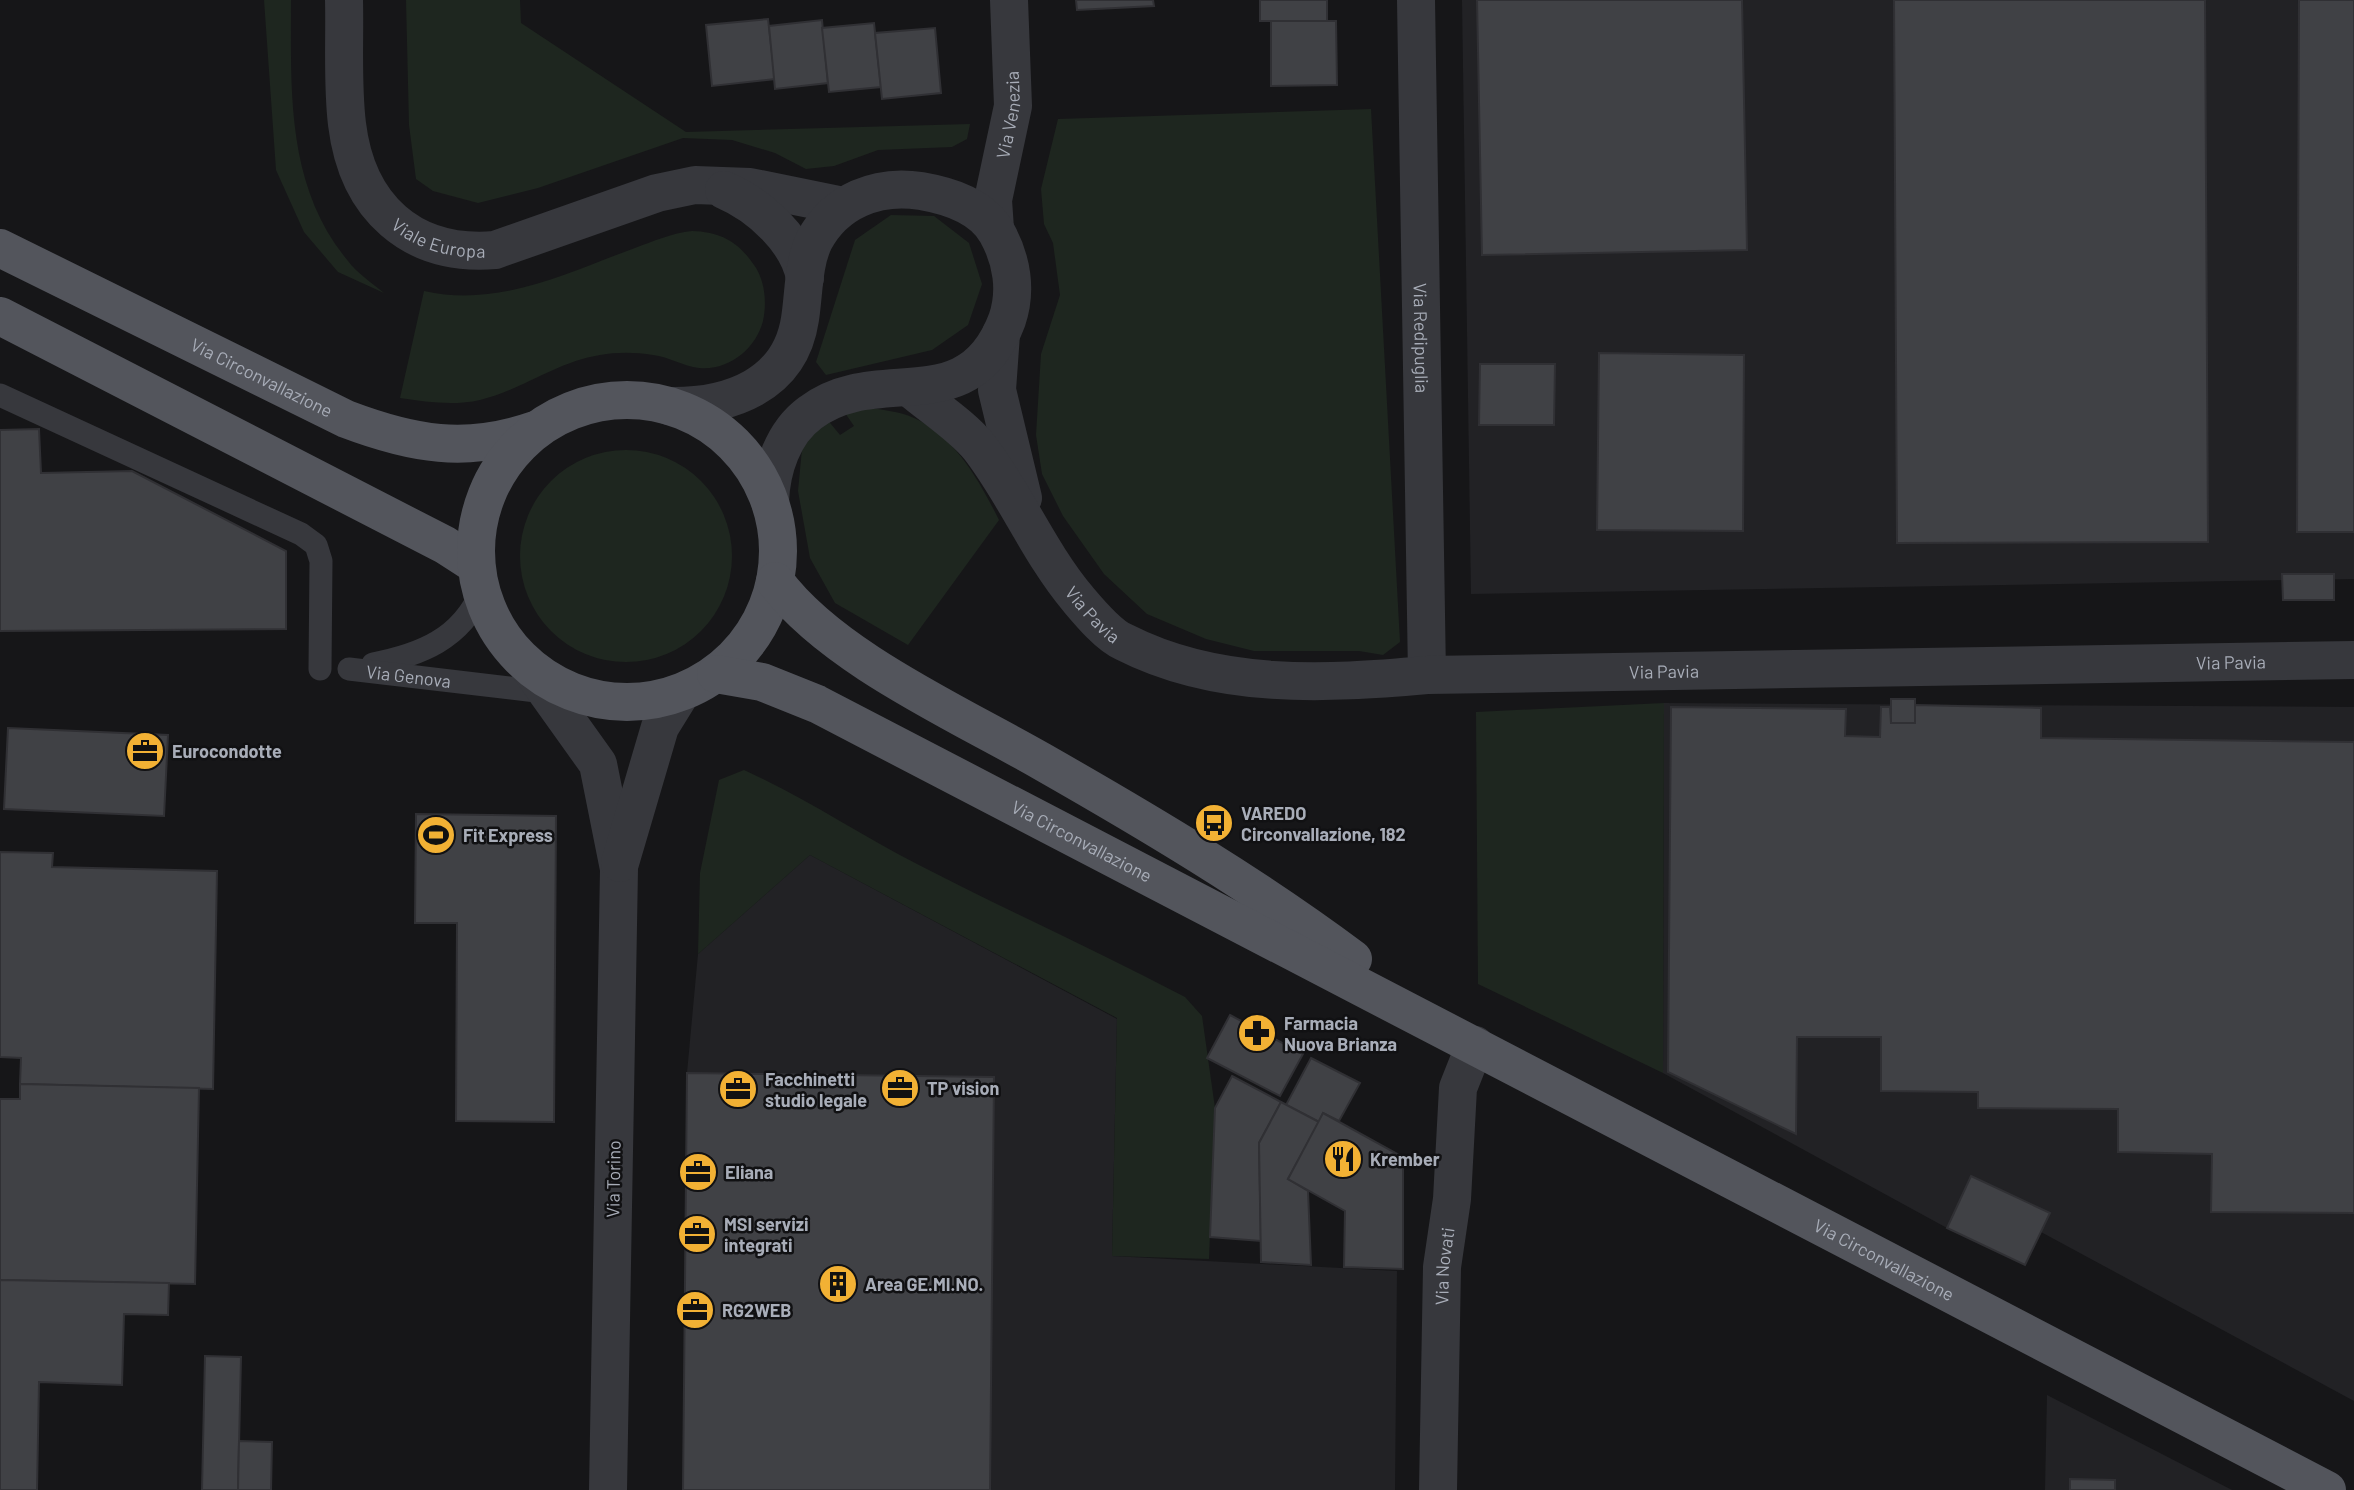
<svg xmlns="http://www.w3.org/2000/svg" width="2354" height="1490" font-family="Barlow,sans-serif">
	<rect width="100%" height="100%" fill="#161618"/>
	<g fill="#222225">
		<polygon points="1462,0 2354,0 2354,579 1471,594"/>
		<polygon points="1664,703 2354,707 2354,1401 2041,1232 1947,1228 1663,1073"/>
		<polygon points="810,855 1117,1019 1112,1256 1397,1271 1395,1490 683,1490 687,1073 698,954"/>
		<polygon points="2047,1395 2232,1490 2045,1490"/>
	</g>
	<g fill="#1e261f">
		<path d="M264,0H291C291,92 286,186 348,261C357,273 372,283 384,293L338,272L304,232L276,170Z"/>
		<polygon points="406,0 520,0 521,23 686,132 970,124 967,139 952,147 878,150 834,166 806,169 775,153 732,140 683,138 538,188 478,203 433,191 416,179 409,125"/>
		<polygon points="1371,109 1400,642 1383,655 1359,651 1254,651 1206,639 1147,614 1104,574 1063,516 1042,474 1036,435 1041,354 1060,295 1053,243 1044,224 1041,189 1058,119"/>
		<polygon points="891,215 934,216 969,243 982,284 968,325 932,350 826,375 816,362 855,240"/>
		<path d="M692,231C720,232 738,241 754,265C765,280 767,303 763,321C756,349 728,371 699,368C683,366 669,357 653,355C635,352 617,352 600,355C556,362 522,390 480,400C454,406 426,402 400,398L424,291C499,308 566,273 635,248C654,241 672,233 692,231Z"/>
		<path d="M861,407C878,409 899,411 914,418C955,436 980,482 999,520L908,645L835,603L810,558L798,491L802,449L826,418L840,435L854,426L843,410Z"/>
		<circle cx="626" cy="556" r="106"/>
		<polygon points="1664,703 1663,1073 1478,984 1476,712"/>
		<path d="M744,770C804,797 859,834 917,864C1006,910 1097,951 1185,997L1202,1016L1215,1108L1209,1259L1112,1256L1117,1018L810,855L698,954L700,873L719,780Z"/>
	</g>
	<g fill="#404145" stroke="#303034" stroke-width="2">
		<polygon points="1076,0 1153,0 1154,6 1077,10"/>
		<rect x="1260" y="0" width="67" height="21"/>
		<polygon points="1477,0 1742,0 1747,250 1482,255"/>
		<polygon points="1894,0 2205,0 2208,542 1897,543"/>
		<polygon points="2299,0 2354,0 2354,532 2297,532"/>
		<polygon points="768,19 775,79 712,86 706,25"/>
		<polygon points="822,20 828,83 775,89 769,26"/>
		<polygon points="1271,21 1336,21 1337,85 1271,86"/>
		<polygon points="874,23 881,87 829,92 822,28"/>
		<polygon points="935,28 941,93 882,99 875,33"/>
		<polygon points="1599,353 1744,355 1743,531 1597,530"/>
		<polygon points="1480,364 1555,364 1554,425 1479,425"/>
		<polygon points="39,429 41,473 132,471 286,551 286,629 0,631 0,430"/>
		<polygon points="2282,574 2334,574 2334,600 2283,600"/>
		<rect x="1891" y="699" width="24" height="24"/>
		<polygon points="1915,705 2041,708 2041,738 2354,742 2354,1213 2211,1212 2212,1154 2118,1152 2118,1109 1978,1108 1978,1092 1881,1091 1881,1037 1797,1037 1796,1134 1668,1072 1671,707 1846,709 1845,736 1880,737 1881,707 1890,707 1891,723 1915,723"/>
		<polygon points="8,728 168,735 164,816 4,809"/>
		<polygon points="416,814 556,816 554,1122 456,1121 457,923 415,923"/>
		<polygon points="0,852 53,853 52,867 217,871 213,1089 20,1084 21,1058 0,1057"/>
		<polygon points="1230,1015 1303,1054 1280,1096 1207,1058"/>
		<polygon points="1311,1058 1360,1083 1339,1121 1323,1113 1319,1122 1286,1105"/>
		<polygon points="687,1073 994,1077 990,1490 683,1490"/>
		<polygon points="1232,1076 1281,1102 1259,1143 1261,1241 1210,1237 1215,1108"/>
		<polygon points="20,1084 199,1088 195,1284 0,1280 0,1099 20,1099"/>
		<polygon points="1281,1102 1319,1122 1288,1179 1308,1191 1311,1265 1261,1262 1259,1143"/>
		<polygon points="1323,1113 1403,1157 1403,1269 1344,1267 1345,1211 1288,1179"/>
		<polygon points="1971,1176 2050,1213 2025,1265 1947,1228"/>
		<polygon points="0,1280 169,1283 168,1315 124,1314 122,1385 39,1382 37,1490 0,1490"/>
		<polygon points="205,1356 241,1357 238,1490 202,1490"/>
		<polygon points="239,1441 272,1442 271,1490 238,1490"/>
		<polygon points="2070,1479 2115,1480 2115,1490 2070,1490"/>
	</g>
	<g fill="none" stroke-linecap="round" stroke-linejoin="round">
		<g stroke="#37383d" stroke-width="23">
			<polyline points="0,395 301,534 316,545 321,561 320,669"/>
			<path d="M373,664C420,655 461,639 481,592"/>
			<path id="s1" d="M349,669L586,697"/>
		</g>
		<g stroke="#37383d" stroke-width="38">
			<path id="s2" d="M1416,0L1427,675"/>
			<polyline points="1001,334 997,390 1023,498"/>
			<path id="s3" d="M910,388C932,407 961,425 979,447C1015,493 1039,553 1078,599C1089,612 1108,635 1124,642C1218,690 1325,684 1427,675L2354,660"/>
			<polyline points="528,666 598,764 619,869 608,1490"/>
			<polyline points="620,863 660,727 681,693"/>
			<path id="s4" d="M1438,1490L1442,1267L1452,1199L1458,1088L1475,1045"/>
		</g>
		<g stroke="#37383d" stroke-width="38">
			<path id="s5" d="M344,0C345,41 342,83 347,124C357,207 411,257 495,250L657,193L695,185L750,187L844,206"/>
			<path d="M724,190C759,205 798,240 805,278"/>
			<path id="s6" d="M995,229L993,200L1013,106L1009,0"/>
			<path d="M669,406C729,407 790,386 800,319C804,294 803,264 814,241C835,201 877,184 921,191C950,196 982,206 997,233C1012,260 1017,291 1007,320C968,424 878,361 810,413C783,433 771,469 770,502"/>
		</g>
		<g stroke="#53555c" stroke-width="38">
			<path id="s7" d="M0,248L346,419C412,444 466,454 535,430"/>
			<polyline points="0,316 445,545 476,565"/>
			<circle cx="627" cy="551" r="151"/>
			<path d="M775,581C831,657 959,714 1041,761C1148,822 1254,885 1353,959"/>
			<path id="s8" d="M716,674L762,682L817,704C1322,964 1823,1229 2327,1490"/>
		</g>
	</g>
	<defs>
		<symbol id="office-disc" viewBox="-11 -11 22 22"><circle r="9.5" fill="#f2b134" stroke="#111113"/><path d="M-6-3h4V-5.5h4V-3h4V5H-6ZM-1-4.5V-3h2v-1.5ZM-6 0V1H6V0Z" fill="#111"/></symbol>
		<symbol id="bus-disc" viewBox="-11 -11 22 22"><circle r="9.5" fill="#f2b134" stroke="#111113"/><path d="M-5-6H5V4H4V6H2V4H-2V6H-4V4H-5ZM-3.5-4V0h7V-4ZM-3.5 1.2v1.5H-2V1.2ZM2 1.2v1.5H3.5V1.2Z" fill="#111"/></symbol>
		<symbol id="stadium-disc" viewBox="-11 -11 22 22"><circle r="9.5" fill="#f2b134" stroke="#111113"/><path d="M0-5a6.5 5 0 1 0 0 10a6.5 5 0 1 0 0-10ZM-3.5-1.8h7v3.6h-7Z" fill="#111"/></symbol>
		<symbol id="pharmacy-disc" viewBox="-11 -11 22 22"><circle r="9.5" fill="#f2b134" stroke="#111113"/><path d="M-2-6h4v4h4v4h-4v4h-4v-4h-4v-4h4Z" fill="#111"/></symbol>
		<symbol id="restaurant-disc" viewBox="-11 -11 22 22"><circle r="9.5" fill="#f2b134" stroke="#111113"/><path d="M-5-6h1v4h1v-4h1v4h1v-4h1v5L-1.5 .5V6h-2V.5L-5-1ZM5-6V6H3V1.5H1.5Q1.5-4 5-6Z" fill="#111"/></symbol>
		<symbol id="building-disc" viewBox="-11 -11 22 22"><circle r="9.5" fill="#f2b134" stroke="#111113"/><path d="M-4-6H4V6H1V3H-1V6H-4ZM-2.5-4.3h1.7v1.8h-1.7ZM.8-4.3h1.7v1.8H.8ZM-2.5-1h1.7V.8h-1.7ZM.8-1h1.7V.8H.8Z" fill="#111"/></symbol>
	</defs>
	<g fill-rule="evenodd">
		<use href="#office-disc" x="123" y="729" width="44" height="44"/>
		<use href="#bus-disc" x="1192" y="801" width="44" height="44"/>
		<use href="#stadium-disc" x="414" y="813" width="44" height="44"/>
		<use href="#pharmacy-disc" x="1235" y="1011" width="44" height="44"/>
		<use href="#office-disc" x="878" y="1066" width="44" height="44"/>
		<use href="#office-disc" x="716" y="1067" width="44" height="44"/>
		<use href="#restaurant-disc" x="1321" y="1137" width="44" height="44"/>
		<use href="#office-disc" x="676" y="1150" width="44" height="44"/>
		<use href="#office-disc" x="675" y="1212" width="44" height="44"/>
		<use href="#building-disc" x="816" y="1262" width="44" height="44"/>
		<use href="#office-disc" x="673" y="1288" width="44" height="44"/>
	</g>
	<g text-anchor="middle" dominant-baseline="central" stroke-width="5" stroke-linejoin="round" paint-order="stroke">
		<g font-size="18" fill="#a8adb8" stroke="#111113">
			<text stroke="none"><textPath href="#s6" startOffset="116">Via Venezia</textPath></text>
			<text stroke="none"><textPath href="#s5" startOffset="284">Viale Europa</textPath></text>
			<text stroke="none"><textPath href="#s2" startOffset="338">Via Redipuglia</textPath></text>
			<text stroke="none"><textPath href="#s7" startOffset="292">Via Circonvallazione</textPath></text>
			<text stroke="none"><textPath href="#s3" startOffset="294">Via Pavia</textPath></text>
			<text stroke="none"><textPath href="#s3" startOffset="1449">Via Pavia</textPath></text>
			<text stroke="none"><textPath href="#s3" startOffset="882">Via Pavia</textPath></text>
			<text stroke="none"><textPath href="#s1" startOffset="60">Via Genova</textPath></text>
			<text stroke="none"><textPath href="#s8" startOffset="404">Via Circonvallazione</textPath></text>
			<text transform="translate(613 1179) rotate(-89)">Via Torino</text>
			<text stroke="none"><textPath href="#s8" startOffset="1309">Via Circonvallazione</textPath></text>
			<text stroke="none"><textPath href="#s4" startOffset="224">Via Novati</textPath></text>
		</g>
		<g font-size="18" font-weight="bold" fill="#a8adb8" stroke="#111113" text-anchor="start">
			<text x="172" y="751">Eurocondotte</text>
			<text x="1241" y="813">VAREDO<tspan x="1241" dy="21">Circonvallazione, 182</tspan></text>
			<text x="463" y="835">Fit Express</text>
			<text x="1284" y="1023">Farmacia<tspan x="1284" dy="21">Nuova Brianza</tspan></text>
			<text x="765" y="1079">Facchinetti<tspan x="765" dy="21">studio legale</tspan></text>
			<text x="927" y="1088">TP vision</text>
			<text x="1370" y="1159">Krember</text>
			<text x="725" y="1172">Eliana</text>
			<text x="724" y="1224">MSI servizi<tspan x="724" dy="21">integrati</tspan></text>
			<text x="865" y="1284">Area GE.MI.NO.</text>
			<text x="722" y="1310">RG2WEB</text>
		</g>
	</g>
</svg>
